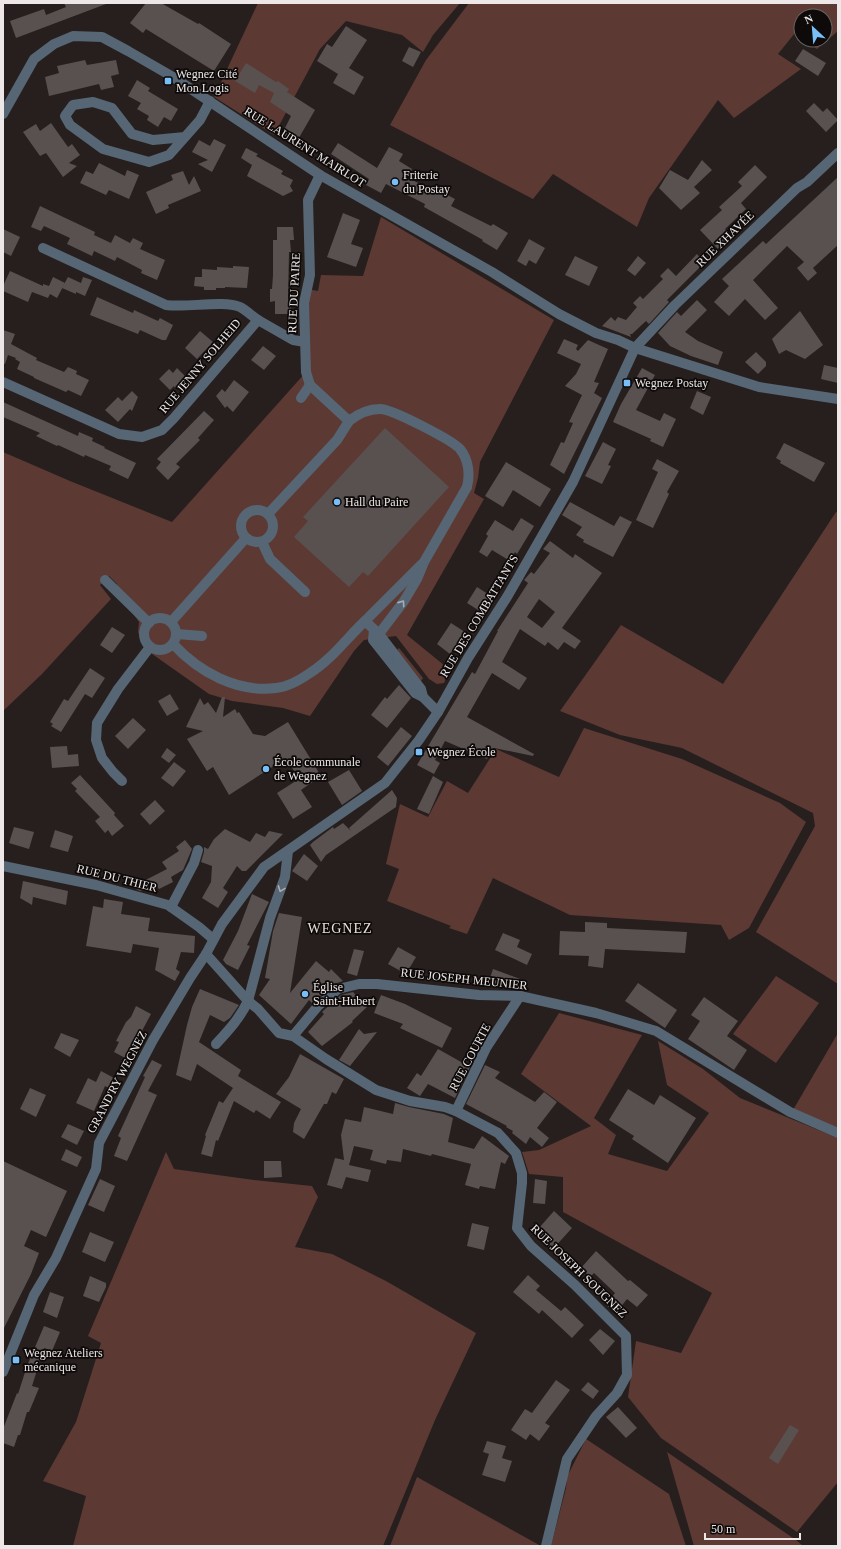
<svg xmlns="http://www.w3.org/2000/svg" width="841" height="1549" font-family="'Times New Roman',serif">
	<rect width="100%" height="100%" fill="#261f1e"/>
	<g fill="#5d3933">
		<polygon points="258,3 460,3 433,35 423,52 402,35 346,21 320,49 274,135 214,97"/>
		<polygon points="469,3 838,3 838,31 817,49 804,40 825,40 825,16 801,16 801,38 795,33 778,54 801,69 734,118 718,100 649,198 637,227 553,174 533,199 390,125 426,60"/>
		<polygon points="381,217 554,320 480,462 478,478 474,493 484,499 407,635 450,670 444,683 437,684 429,679 396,636 364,640 354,651 310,716 283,708 232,701 209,694 145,649 138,632 139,622 117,592 117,584 109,576 100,585 111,599 42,674 3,711 3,452 70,481 172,522 306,372 307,289 318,291 321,275 363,276"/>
		<polygon points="836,512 838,513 838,984 756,932 815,826 813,813 682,748 620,735 560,711 621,625 723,684"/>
		<polygon points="399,648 423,678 421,681 397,650"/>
		<polygon points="584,728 682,759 780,803 806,822 749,928 729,940 721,925 570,915 493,878 467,934 449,928 451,926 387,901 399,869 386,864 400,804 428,817 447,781 468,793 496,749 559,777"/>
		<polygon points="776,976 819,1003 776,1063 733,1034"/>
		<polygon points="559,1013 642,1035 594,1118 616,1135 608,1154 667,1171 709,1113 667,1085 658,1041 703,1069 740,1098 838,1138 838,1482 797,1532 661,1438 628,1397 636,1341 681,1353 712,1293 563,1212 563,1177 529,1174 522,1152 539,1150 591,1126 521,1074"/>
		<polygon points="838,1033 838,1129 793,1110"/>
		<polygon points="166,1152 174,1169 254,1180 312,1186 318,1197 295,1247 332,1254 386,1281 476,1333 435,1420 383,1546 73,1546 86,1496 43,1481 76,1422 101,1343 88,1336"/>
		<polygon points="586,1439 669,1494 686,1546 551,1546 566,1488 567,1477"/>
		<polygon points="667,1452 796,1540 803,1546 694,1546"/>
		<polygon points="417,1477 541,1546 390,1546"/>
	</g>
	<g fill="#59514f" fill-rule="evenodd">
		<polygon points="64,3 106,4 16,38 10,21 44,9 46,15 66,7"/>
		<polygon points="146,3 161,3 198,24 199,23 231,44 214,71 146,29 143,33 130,23"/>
		<polygon points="346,26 367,40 349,68 364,77 354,95 333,83 338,74 317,61 327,44 332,47"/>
		<polygon points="409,47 421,52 413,67 402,61"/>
		<polygon points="803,49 826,63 818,76 795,61"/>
		<polygon points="85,60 87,65 116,60 119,74 111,76 114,87 101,90 99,84 49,96 45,77 59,73 57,66"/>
		<polygon points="246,63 276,82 278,81 289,89 287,92 315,110 296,143 282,134 291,116 270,102 274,93 259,85 255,93 235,81"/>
		<polygon points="137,80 150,88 148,91 178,109 171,121 164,117 158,127 147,120 149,116 137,109 141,103 128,96"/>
		<polygon points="814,103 823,112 827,108 838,120 826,132 806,111"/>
		<polygon points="51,123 68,147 72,144 80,155 69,163 77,166 63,177 46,153 40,156 23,132 36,124 40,131"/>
		<polygon points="214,139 226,145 212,172 198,164 208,160 192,152 199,140 210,146"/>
		<polygon points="338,143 377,168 389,147 403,154 399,161 412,169 408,178 433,190 434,188 455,199 451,206 491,226 493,224 508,233 497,250 482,241 483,240 424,207 425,204 386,184 381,193 366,185 369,179 331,154"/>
		<polygon points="246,148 258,154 256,156 283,171 281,174 293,180 290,186 293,191 283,196 247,176 252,165 241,158"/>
		<polygon points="702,160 712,170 694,187 700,193 681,210 659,188 670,170 688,180"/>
		<polygon points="99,163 125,176 127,170 139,175 129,199 109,190 106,195 80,183 86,171 93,174"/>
		<polygon points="755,165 767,177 741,203 746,209 725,229 731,236 718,249 700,230 722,210 719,207 742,186 738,182"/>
		<polygon points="183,171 189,185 194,176 201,191 168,205 169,208 156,214 146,192 173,180 171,175"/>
		<polygon points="838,177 838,245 813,268 817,273 808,281 797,268 804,262 787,246 753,280 778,308 765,320 745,299 729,316 714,302 729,286 722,279 763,241 766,244"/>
		<polygon points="40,206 95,232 94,235 111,243 115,235 130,243 133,238 143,243 140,249 165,260 157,280 141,273 142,270 117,257 115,261 94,251 92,256 67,244 70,238 44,226 41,231 31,227"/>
		<polygon points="343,213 360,220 351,244 363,248 356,267 327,257"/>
		<polygon points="277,227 293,227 294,240 290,240 291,252 289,252 288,302 291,302 291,314 275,314 275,301 270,302 270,289 272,289 273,275 273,240 277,240"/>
		<polygon points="3,229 20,237 11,256 3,252"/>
		<polygon points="529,239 545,248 536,264 529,260 526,266 517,261"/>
		<polygon points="697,254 704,263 667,300 669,302 649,324 646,321 632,334 630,334 631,337 602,326 611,317 615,321 618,317 626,320 637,307 633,303 640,296 643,299 663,279 660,276 668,268 676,276"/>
		<polygon points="575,256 598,267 589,286 565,275"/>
		<polygon points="638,256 646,263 635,276 627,270"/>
		<polygon points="233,266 249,267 247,288 225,287 225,288 216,288 216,290 204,290 204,287 194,286 195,277 202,277 202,269 217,270 217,267 233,268"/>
		<polygon points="10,271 43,286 43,284 49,286 53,277 65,283 57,298 50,294 48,298 32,292 28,302 3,291 3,286"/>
		<polygon points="68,277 81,283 83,277 92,280 85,296 76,292 76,294 62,288"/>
		<polygon points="97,297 133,313 134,310 158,321 160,318 173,325 166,340 162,340 140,330 138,334 90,315"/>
		<polygon points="697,300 707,310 685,332 698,341 723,352 718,365 691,356 670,346 658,333 677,312 681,316"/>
		<polygon points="800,311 823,345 805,359 786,350 779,354 772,339"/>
		<polygon points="3,330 15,334 11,344 37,358 36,360 64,372 68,367 77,371 76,374 89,380 81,396 68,390 66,392 34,378 34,377 17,369 20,362 15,359 16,358 8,355 5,364 3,363"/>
		<polygon points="200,331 213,342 197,359 185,348"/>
		<polygon points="564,339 578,345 576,349 578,351 588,340 608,349 594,382 599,383 594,393 602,398 564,474 550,465 561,442 564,443 573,423 569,422 582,395 565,386 576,374 581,364 557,353"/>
		<polygon points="263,346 276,356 264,370 251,360"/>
		<polygon points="756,352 766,362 766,366 758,374 745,362"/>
		<polygon points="824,365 838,368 838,383 821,379"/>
		<polygon points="177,368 186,377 175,388 174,386 170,390 159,379 169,369 173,373"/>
		<polygon points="642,368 655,375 636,410 660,421 664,413 676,419 663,447 650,441 651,439 613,422 621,404"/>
		<polygon points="234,380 249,392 233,412 227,406 225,408 216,396 222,389 225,392"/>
		<polygon points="132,391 138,397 132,411 130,409 118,422 105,410 118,397 122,401"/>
		<polygon points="697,391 711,397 703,415 690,408"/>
		<polygon points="3,402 78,436 79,432 93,438 92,441 105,447 104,448 136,463 128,479 109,470 111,466 85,455 84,457 58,445 57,446 36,436 40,433 3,417"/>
		<polygon points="204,411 214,420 198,438 200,440 176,464 180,467 168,480 156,468 161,462 157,459"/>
		<polygon points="385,428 449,487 368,576 363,572 349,587 294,537 308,521 303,517"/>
		<polygon points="603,442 616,449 608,465 611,466 602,484 585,476"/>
		<polygon points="784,443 825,463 814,482 780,463 781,461 776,458"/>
		<polygon points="657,459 679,471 667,492 669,494 653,528 636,520 658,472 652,469"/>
		<polygon points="506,462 551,489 540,507 513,490 503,507 485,496"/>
		<polygon points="570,502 614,526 620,516 632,522 613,557 583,542 584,540 576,535 582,527 562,515"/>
		<polygon points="521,518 534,526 517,554 515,552 510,561 492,550 487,557 479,552 488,536 486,534 495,520 513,531"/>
		<path d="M550,541L573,558L575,554L602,573L562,628L581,641L575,649L564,642L558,650L548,642L545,646L520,629L502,662L527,678L519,690L492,673L467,717L534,754L533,756L494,748L487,759L445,741L435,760L440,763L434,774L417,765L472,672L475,674L498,631H497L528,583L524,580L531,572L534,574L550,553L543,549ZM539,599L555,612L542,628L527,617Z"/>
		<polygon points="477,587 491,596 483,613 467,603"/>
		<polygon points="451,623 471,636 465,646 459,641 450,654 437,644"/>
		<polygon points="112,627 125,635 112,653 100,645"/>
		<polygon points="90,668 105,678 92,698 85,694 61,732 51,726 53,724 50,722 64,699 68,701"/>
		<polygon points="399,685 411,698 387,728 371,715 385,697 387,699"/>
		<polygon points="170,694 179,709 167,716 158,701"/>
		<polygon points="222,697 225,697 223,717 235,709 237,713 239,712 253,734 265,736 288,722 321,776 301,790 312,807 293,819 277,793 299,779 286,758 229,795 213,767 207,771 187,739 203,731 186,727 200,698 204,705 208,702 216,713"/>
		<polygon points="133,718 146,730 128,749 115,736"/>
		<polygon points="401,727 412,736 388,766 377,757"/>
		<polygon points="67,746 68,755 78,754 79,766 52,768 50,747"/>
		<polygon points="167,748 176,755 169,763 161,757"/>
		<polygon points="174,762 186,771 173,787 161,778"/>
		<polygon points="349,770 362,791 342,805 328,782"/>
		<polygon points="80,775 115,813 114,815 124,826 112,836 108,830 105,833 95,821 100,817 75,791 77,789 71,783"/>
		<polygon points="433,776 443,782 429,814 417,809"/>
		<polygon points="392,790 397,798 396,807 326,855 321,862 310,845 313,842 333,827 334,829 343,823 351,831 349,828"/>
		<polygon points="155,800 165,811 150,825 140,814"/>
		<polygon points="14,827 34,832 29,849 9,843"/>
		<polygon points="225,829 250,842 256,833 265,837 269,831 283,834 246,871 242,871 237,866 223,888 228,892 218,908 202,898 211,882 212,866 201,862 204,852 204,847 208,849 214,839"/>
		<polygon points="55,830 73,836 68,852 50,847"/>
		<polygon points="185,840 192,849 183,870 171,877 173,882 159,889 156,885 140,891 136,889 134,886 167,869 162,862 179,851 176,847"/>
		<polygon points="304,854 318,866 307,881 292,871"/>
		<polygon points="23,881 68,891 66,905 33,897 32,905 20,898"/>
		<polygon points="252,894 269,902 247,945 250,946 238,970 226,964 223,960 238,931"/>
		<polygon points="104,899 123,902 121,914 150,918 148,931 195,936 194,953 181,952 176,969 180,972 175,981 155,970 159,948 133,944 131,953 86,946 93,906 103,908"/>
		<polygon points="279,913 302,917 290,993 316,961 329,972 331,969 343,981 334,984 312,1003 309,1000 291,1024 259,995 270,979 265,978 273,931"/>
		<polygon points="585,922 607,923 607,928 687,932 685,953 605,949 603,968 588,966 589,956 559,955 560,931 585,932"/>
		<polygon points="503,933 520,940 517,947 532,954 527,965 495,950"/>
		<polygon points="398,947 416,957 406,974 388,964"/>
		<polygon points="354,949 364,951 357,976 347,973"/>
		<polygon points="493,969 528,982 525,990 511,989 489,981"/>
		<polygon points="638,983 677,1010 665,1028 625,1001"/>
		<polygon points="200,989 239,1005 230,1018 224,1022 210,1015 199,1042 241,1070 238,1076 281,1102 270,1119 256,1110 254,1113 234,1101 218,1141 216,1140 212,1157 201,1154 206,1136 205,1135 219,1101 223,1103 233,1088 197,1064 191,1081 176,1075 187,1025 192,1007"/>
		<polygon points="353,992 367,1007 352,1021 353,1022 322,1046 308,1032 324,1014 322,1012 323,1011 341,995"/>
		<polygon points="381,995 405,1004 452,1028 442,1048 400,1028 403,1024 374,1013"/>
		<polygon points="704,997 738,1021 727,1036 747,1050 734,1070 688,1039 700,1021 691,1015"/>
		<polygon points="136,1006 151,1014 127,1059 114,1052 119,1042 116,1041 126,1022 131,1017"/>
		<polygon points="359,1029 364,1034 377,1032 350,1066 339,1060"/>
		<polygon points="61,1033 79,1040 70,1057 54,1048"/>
		<polygon points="438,1049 470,1067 455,1098 428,1084 420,1096 407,1088 417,1073 421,1076"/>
		<polygon points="300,1054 344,1079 336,1094 332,1092 327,1104 324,1104 304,1139 293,1132 294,1123 301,1109 276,1094 289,1077"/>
		<polygon points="152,1060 162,1065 148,1091 157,1095 127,1161 114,1156 121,1138 118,1136 145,1077 143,1076"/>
		<polygon points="485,1065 500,1072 495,1078 535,1102 544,1092 557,1102 537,1128 549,1138 542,1147 530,1137 526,1144 512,1133 513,1131 506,1127 507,1126 466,1104"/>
		<polygon points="101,1071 114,1078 109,1088 105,1086 94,1111 76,1103 88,1078 96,1082"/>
		<polygon points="30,1088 46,1095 36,1117 20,1109"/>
		<polygon points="628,1089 654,1105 660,1095 696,1118 668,1163 632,1139 634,1136 609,1120"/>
		<polygon points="395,1103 409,1107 444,1114 453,1118 448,1142 474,1149 482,1136 509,1156 505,1164 501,1162 495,1189 480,1186 479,1189 465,1185 471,1164 432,1154 431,1156 403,1149 401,1162 387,1160 386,1164 370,1160 373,1150 354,1146 349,1165 371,1170 368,1182 346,1177 342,1189 327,1185 335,1158 344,1160 341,1135 345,1119 361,1122 364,1107 393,1114"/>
		<polygon points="68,1124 84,1131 77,1145 61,1137"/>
		<polygon points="66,1149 82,1157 77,1167 61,1160"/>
		<polygon points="3,1161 67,1191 46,1237 31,1230 24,1246 39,1253 31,1274 3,1330"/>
		<polygon points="264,1161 281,1161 282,1177 264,1178"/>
		<polygon points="100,1179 115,1186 104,1212 88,1205"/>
		<polygon points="535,1179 547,1181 545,1204 533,1203"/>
		<polygon points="554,1211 572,1228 552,1250 538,1238 544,1232 539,1228"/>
		<polygon points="472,1223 489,1227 484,1250 467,1246"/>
		<polygon points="90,1232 114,1242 105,1262 82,1252"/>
		<polygon points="596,1251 628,1281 630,1280 648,1295 637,1307 627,1299 616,1313 606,1305 615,1293 594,1273 590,1277 581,1268"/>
		<polygon points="528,1275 540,1286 536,1290 561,1311 565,1307 584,1325 572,1338 542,1310 539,1314 513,1292"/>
		<polygon points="90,1276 106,1283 106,1287 99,1302 83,1296"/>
		<polygon points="50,1292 64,1297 57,1318 43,1312"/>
		<polygon points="44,1326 60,1332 52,1351 44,1348 32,1386 39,1388 29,1412 27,1412 20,1435 18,1435 14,1447 3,1443 3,1429 17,1393 18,1394 27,1366"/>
		<polygon points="600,1329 615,1341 603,1355 589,1340"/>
		<polygon points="556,1380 570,1390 545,1423 550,1426 539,1441 530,1434 526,1440 511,1430 525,1409 532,1413"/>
		<polygon points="588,1382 599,1391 593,1399 581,1390"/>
		<polygon points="618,1407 637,1428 626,1438 606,1417"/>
		<polygon points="790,1425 799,1430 778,1464 769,1458"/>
		<polygon points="487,1441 506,1446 502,1458 512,1461 505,1482 482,1475 489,1454 483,1452"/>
	</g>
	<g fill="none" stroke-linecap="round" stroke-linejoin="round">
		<g stroke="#566674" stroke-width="10">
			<polyline points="3,114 34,59 54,44 73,36 102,37 128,51 173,77 320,175 492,272 559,314 596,333 618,340 635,348 759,387 838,399"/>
			<polyline points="185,137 169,155 149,162 103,149 70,125 65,116 73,105 93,102 112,108 132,134 153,140 185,137 200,120 210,101"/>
			<path d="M320,175L308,200L310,275L304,303L306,372L310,385L349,421C359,413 368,409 380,409C392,409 452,440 460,449C469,460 470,475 467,487L424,562L417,579L404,601L379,634"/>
			<path d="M43,248L166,305C187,308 223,300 240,307C246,310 252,316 258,320"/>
			<polyline points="3,382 119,434 142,437 162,430 174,418 258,320 293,340 305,342"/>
			<polyline points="301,398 310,385"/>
			<circle cx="257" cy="526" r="16"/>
			<polyline points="268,514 337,440 349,421"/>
			<polyline points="262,542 270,559 305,592"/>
			<polyline points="105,580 149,623"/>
			<circle cx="160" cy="634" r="16"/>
			<polyline points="365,621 422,564"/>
			<polyline points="171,622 246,538"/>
			<polyline points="374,630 373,640 415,693 423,697 438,712"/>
			<polyline points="177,634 202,636"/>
			<path d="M173,644C199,672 237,693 276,688C288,687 300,680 310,673C331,660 347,638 365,621L379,634L421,689L423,697"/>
			<polyline points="122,781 113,772 102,758 96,740 97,723 118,689 150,647"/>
			<polyline points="3,866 96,885 168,905 199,927 213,939"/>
			<polyline points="171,907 194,863 198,850"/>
			<polyline points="206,954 248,1001 258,1009 279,1033 293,1036 326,1059 376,1090 410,1101 445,1107 456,1111 498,1133 516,1153 522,1173 522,1183 517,1228 531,1246 575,1285 626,1336 627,1375 617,1393 596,1416 567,1459 546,1546"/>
			<polyline points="293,1036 318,1006 338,989 359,984 377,984 479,995 520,996 596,1013 656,1031 790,1112 838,1133"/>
			<path d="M216,1044C229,1030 240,1018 248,1001L270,918L285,877L288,851"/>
			<polyline points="456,1111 486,1048 520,996"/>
			<polyline points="3,1372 34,1295 56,1258 96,1169 99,1143 153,1040 190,978 206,954 222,924 264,867 385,783 419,740 438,712 468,658 507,597 573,482 635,348 675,305 797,188 807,182 838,153"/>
		</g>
	</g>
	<defs><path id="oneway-chevron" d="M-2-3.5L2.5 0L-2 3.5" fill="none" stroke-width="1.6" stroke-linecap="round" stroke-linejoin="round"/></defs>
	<g stroke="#a9aeb3">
		<use href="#oneway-chevron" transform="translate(402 603) rotate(-55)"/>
		<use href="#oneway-chevron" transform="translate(281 889) rotate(110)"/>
	</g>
	<g fill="#78bff7" stroke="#0d0a09" stroke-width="1.5">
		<rect x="164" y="77" width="8" height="8" rx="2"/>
		<circle cx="395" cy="182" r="4"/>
		<rect x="623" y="379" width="8" height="8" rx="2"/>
		<circle cx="337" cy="502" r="4"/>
		<rect x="415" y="748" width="8" height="8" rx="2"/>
		<circle cx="266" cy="769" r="4"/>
		<circle cx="305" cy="994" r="4"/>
		<rect x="12" y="1356" width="8" height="8" rx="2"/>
	</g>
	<g text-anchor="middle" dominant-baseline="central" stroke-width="3.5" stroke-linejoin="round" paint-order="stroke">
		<g font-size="12" fill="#ede8e7" stroke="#0d0a09" text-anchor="start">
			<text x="176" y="74">Wegnez Cité<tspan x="176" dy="14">Mon Logis</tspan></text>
			<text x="403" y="175">Friterie<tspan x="403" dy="14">du Postay</tspan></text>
			<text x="635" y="383">Wegnez Postay</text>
			<text x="345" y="502">Hall du Paire</text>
			<text x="427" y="752">Wegnez École</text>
			<text x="274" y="762">École communale<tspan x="274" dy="14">de Wegnez</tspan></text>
			<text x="313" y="987">Église<tspan x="313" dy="14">Saint-Hubert</tspan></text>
			<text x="24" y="1353">Wegnez Ateliers<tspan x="24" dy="14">mécanique</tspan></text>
		</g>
		<g font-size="12" fill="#ede8e7" stroke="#0d0a09">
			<text transform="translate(305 147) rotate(32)">RUE LAURENT MAIRLOT</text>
			<text transform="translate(725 239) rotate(-44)">RUE XHAVÉE</text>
			<text transform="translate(294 293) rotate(-87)">RUE DU PAIRE</text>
			<text transform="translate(200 366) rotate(-50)">RUE JENNY SOLHEID</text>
			<text transform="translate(479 616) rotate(-59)">RUE DES COMBATTANTS</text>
			<text transform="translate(117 878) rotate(14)">RUE DU THIER</text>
			<text transform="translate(464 979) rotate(6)">RUE JOSEPH MEUNIER</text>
			<text transform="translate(470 1057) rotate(-62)">RUE COURTE</text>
			<text transform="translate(117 1082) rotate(-62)">GRAND'RY WEGNEZ</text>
			<text transform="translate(579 1271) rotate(44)">RUE JOSEPH SOUGNEZ</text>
		</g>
		<g font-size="14" letter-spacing="1" fill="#e8dfdc" stroke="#0d0a09">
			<text x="340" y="928">WEGNEZ</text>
		</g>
	</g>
	<rect width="841" height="1549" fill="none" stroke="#ede8e7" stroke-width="8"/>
	<g transform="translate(813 28) rotate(334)"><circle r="19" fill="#0d0a09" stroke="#676362"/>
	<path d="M0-3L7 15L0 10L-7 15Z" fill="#78bff7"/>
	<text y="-6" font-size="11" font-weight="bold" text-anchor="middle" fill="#ede8e7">N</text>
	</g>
	<path d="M705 1533v6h95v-6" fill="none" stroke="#ede8e7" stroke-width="2"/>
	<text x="711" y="1533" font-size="12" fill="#ede8e7" stroke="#0d0a09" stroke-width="3" paint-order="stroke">50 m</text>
</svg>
